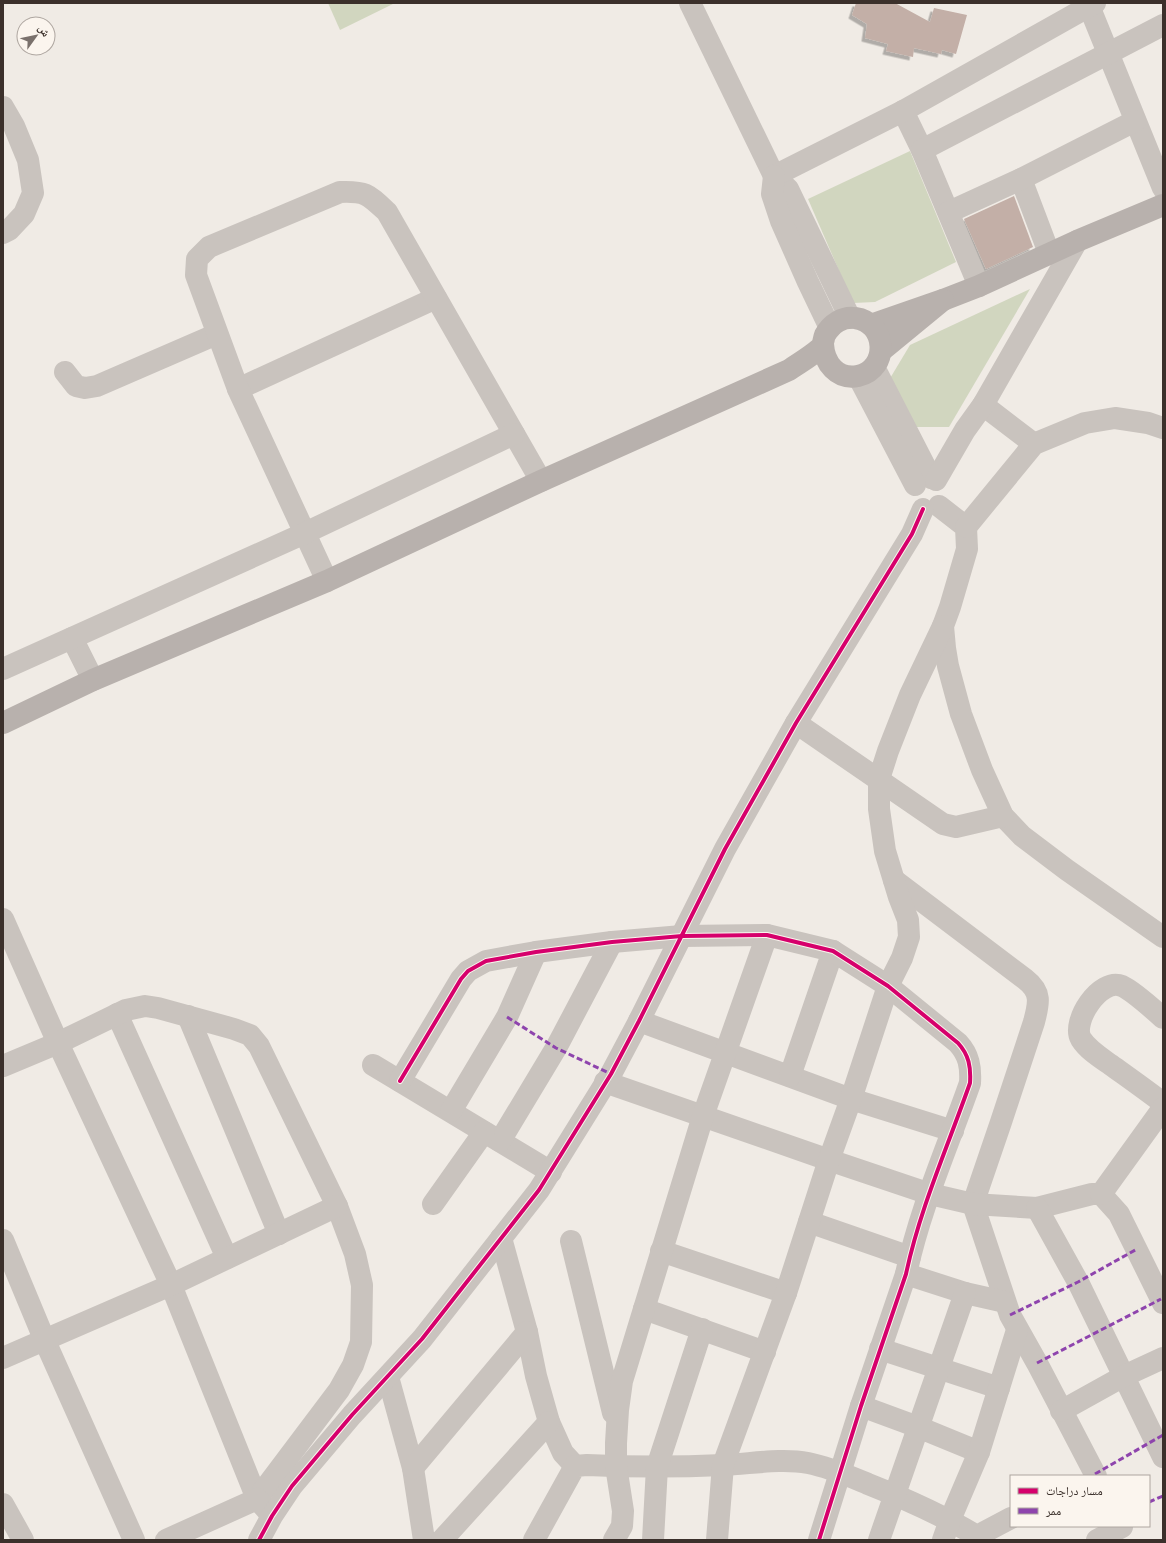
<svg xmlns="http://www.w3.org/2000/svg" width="1166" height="1543" font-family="'DM Sans','Noto Naskh Arabic',sans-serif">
	<defs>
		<filter id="shadow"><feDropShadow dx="-3.5" dy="3.5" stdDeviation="0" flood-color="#0004"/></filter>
	</defs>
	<rect width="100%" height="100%" fill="#f0ebe5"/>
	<g fill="#d1d6bf">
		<polygon points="328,3 395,3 340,30"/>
		<polygon points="910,151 956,262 875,302 853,303 808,199"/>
		<polygon points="1030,289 949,427 912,427 889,380 910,345"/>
	</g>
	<g fill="#c3afa7" filter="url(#shadow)">
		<polygon points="856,3 895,3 930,22 934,8 967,15 956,54 942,50 941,54 914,48 913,57 886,51 888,44 865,38 867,24 852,15"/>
		<polygon points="1014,196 1033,247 986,269 964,219"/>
	</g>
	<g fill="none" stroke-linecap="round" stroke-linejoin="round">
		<g stroke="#c9c3be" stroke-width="22">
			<polyline points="690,3 774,176 788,189 850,318"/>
			<polyline points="1089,6 1163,188"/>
			<polyline points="3,107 14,126 28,160 33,193 24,214 9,230 3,233"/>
			<polyline points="903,111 922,150 979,286"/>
			<polyline points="922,150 1163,25"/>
			<polyline points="774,176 903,111 1095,3"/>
			<polyline points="774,176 772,194 781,221 808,282 830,328"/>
			<polyline points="1021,179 1049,253"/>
			<polyline points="949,212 1021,179 1135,121"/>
			<polyline points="874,367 931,478"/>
			<polyline points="65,372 76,386 85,388 97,386 217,334"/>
			<polyline points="858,376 915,485"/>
			<polyline points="238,389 436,298"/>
			<polyline points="983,405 1034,444"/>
			<polyline points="936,480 965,430 983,405 1077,241"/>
			<polyline points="939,506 966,527 967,549 950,607 943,626 945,648 948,666 961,714 982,770 1003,816 1022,836 1067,870 1163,937"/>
			<polyline points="966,527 1034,444 1085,423 1115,418 1148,423 1163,428"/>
			<path d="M327,581L238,389L196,275L197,259L209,247L340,192C366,191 368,194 387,212L541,481"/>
			<polyline points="72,638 93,680"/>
			<polyline points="3,669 305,533 514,434"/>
			<polyline points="796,723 943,824 956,827 1003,816"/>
			<path d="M894,880L1025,979C1042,992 1039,1003 1034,1022L1001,1122L973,1204L1010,1315L1037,1363L1096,1476"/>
			<polyline points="3,919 58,1043 171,1285 257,1499"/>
			<polyline points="117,1014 227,1258"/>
			<polyline points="188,1016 279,1234"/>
			<path d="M1163,1018C1153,1009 1133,991 1122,986C1100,977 1071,1022 1081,1039C1088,1050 1101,1058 1111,1065C1129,1078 1146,1090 1163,1103"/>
			<polyline points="639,1021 851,1099 953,1131"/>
			<polyline points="373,1065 551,1172"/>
			<polyline points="3,1066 58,1043 126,1010 145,1006 158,1008 234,1029 250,1035 259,1046 337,1206 355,1254 362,1285 361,1342 353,1365 339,1390 257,1499"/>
			<polyline points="790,1076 833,951"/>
			<path d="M400,1081L461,979L468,971L486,961L536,952L612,942L682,936L767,935L833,951L888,986L958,1043C969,1055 971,1067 970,1083C948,1146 920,1208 906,1274L861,1406L819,1540"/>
			<polyline points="605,1082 829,1160 930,1194 973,1204 1037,1208 1092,1194 1101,1194 1119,1214 1163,1303"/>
			<polyline points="451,1111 507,1017 536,952"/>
			<polyline points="500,1141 556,1048 612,942"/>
			<polyline points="1101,1194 1163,1108"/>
			<polyline points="433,1204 484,1132"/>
			<polyline points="1037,1208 1078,1282 1163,1457"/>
			<polyline points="809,1222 910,1257"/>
			<polyline points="501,1238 527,1332 536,1376 549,1422 563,1453 575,1466"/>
			<polyline points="3,1240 45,1341 134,1540"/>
			<polyline points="571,1241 613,1413"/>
			<polyline points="661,1251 786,1293"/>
			<polyline points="906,1274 965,1293 1005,1302"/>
			<polyline points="644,1309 765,1352"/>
			<polyline points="880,1349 999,1388"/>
			<polyline points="3,1358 171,1285 337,1206"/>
			<polyline points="388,1377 413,1468 424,1540"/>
			<polyline points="861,1406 918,1427 979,1452"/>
			<polyline points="1061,1411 1124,1376 1163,1358"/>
			<polyline points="413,1468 527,1332"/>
			<polyline points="3,1504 23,1540"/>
			<polyline points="166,1540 257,1499 267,1510"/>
			<polyline points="259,1540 272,1516 292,1486 352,1415 422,1339 539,1190 611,1074 639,1021 725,849 796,723 912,534 923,509"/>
			<polyline points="442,1540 549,1422"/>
			<path d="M534,1540L575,1466L587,1465C632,1467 678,1467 723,1465C750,1464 781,1458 808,1463C829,1467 849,1476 868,1484C906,1499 942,1515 977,1536L1011,1518"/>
			<polyline points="614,1540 622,1526 623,1511 616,1466 616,1443 618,1410 622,1381 703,1116 767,935"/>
			<polyline points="653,1540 657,1467 702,1329"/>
			<polyline points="717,1540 723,1465 786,1293 829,1160 851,1099 888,986 902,958 909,937 908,920 899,897 885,851 879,809 879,779 888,751 910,695 943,626"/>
			<polyline points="879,1540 965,1293"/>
			<polyline points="943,1540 950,1520 979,1452 1017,1330"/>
			<polyline points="1097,1540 1122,1527"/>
		</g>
		<g stroke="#b8b1ad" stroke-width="22">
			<polyline points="943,300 979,286 1077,241 1163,205"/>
			<polyline points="871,325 943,300 881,351"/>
			<path d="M3,723L93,680L327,581L541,481L789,370C799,363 810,357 819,349C824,345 823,340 825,335C831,324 843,316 855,318C887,322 890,369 858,376C837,380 824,363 823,344"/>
		</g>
		<g stroke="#8e44ad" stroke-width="3" stroke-dasharray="6 3" stroke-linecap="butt">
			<polyline points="507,1017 556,1048 611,1074"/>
			<polyline points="1010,1315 1078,1282 1137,1249"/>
			<polyline points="1037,1363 1161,1299"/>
			<polyline points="1095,1474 1163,1435"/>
			<polyline points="1149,1502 1163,1496"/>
		</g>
		<defs>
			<g id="cycleway">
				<path d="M400,1081L461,979L468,971L486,961L536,952L612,942L682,936L767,935L833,951L888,986L958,1043C969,1055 971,1067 970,1083C948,1146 920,1208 906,1274L861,1406L819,1540"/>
				<polyline points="259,1540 272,1516 292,1486 352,1415 422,1339 539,1190 611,1074 639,1021 725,849 796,723 912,534 923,509"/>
			</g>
		</defs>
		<use href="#cycleway" stroke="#fbf5ee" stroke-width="6"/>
		<use href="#cycleway" stroke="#d6006c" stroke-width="4"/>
	</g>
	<rect width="1166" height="1543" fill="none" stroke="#3b302b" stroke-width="8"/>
	<rect x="1010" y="1475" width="140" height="52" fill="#fbf5ee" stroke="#aea6a0"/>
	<rect x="1018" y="1488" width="20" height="6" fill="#d6006c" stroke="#aea6a0"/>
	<text x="1046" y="1495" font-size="12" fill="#3b302b">مسار دراجات</text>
	<rect x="1018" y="1508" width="20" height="6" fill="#8e44ad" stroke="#aea6a0"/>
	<text x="1046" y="1515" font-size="12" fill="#3b302b">ممر</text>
	<g transform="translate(36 36) rotate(57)"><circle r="19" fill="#fbf5ee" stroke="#aea6a0"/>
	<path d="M0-3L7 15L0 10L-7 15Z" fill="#7a716c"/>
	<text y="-6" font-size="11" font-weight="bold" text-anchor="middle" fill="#3b302b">ش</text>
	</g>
</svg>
